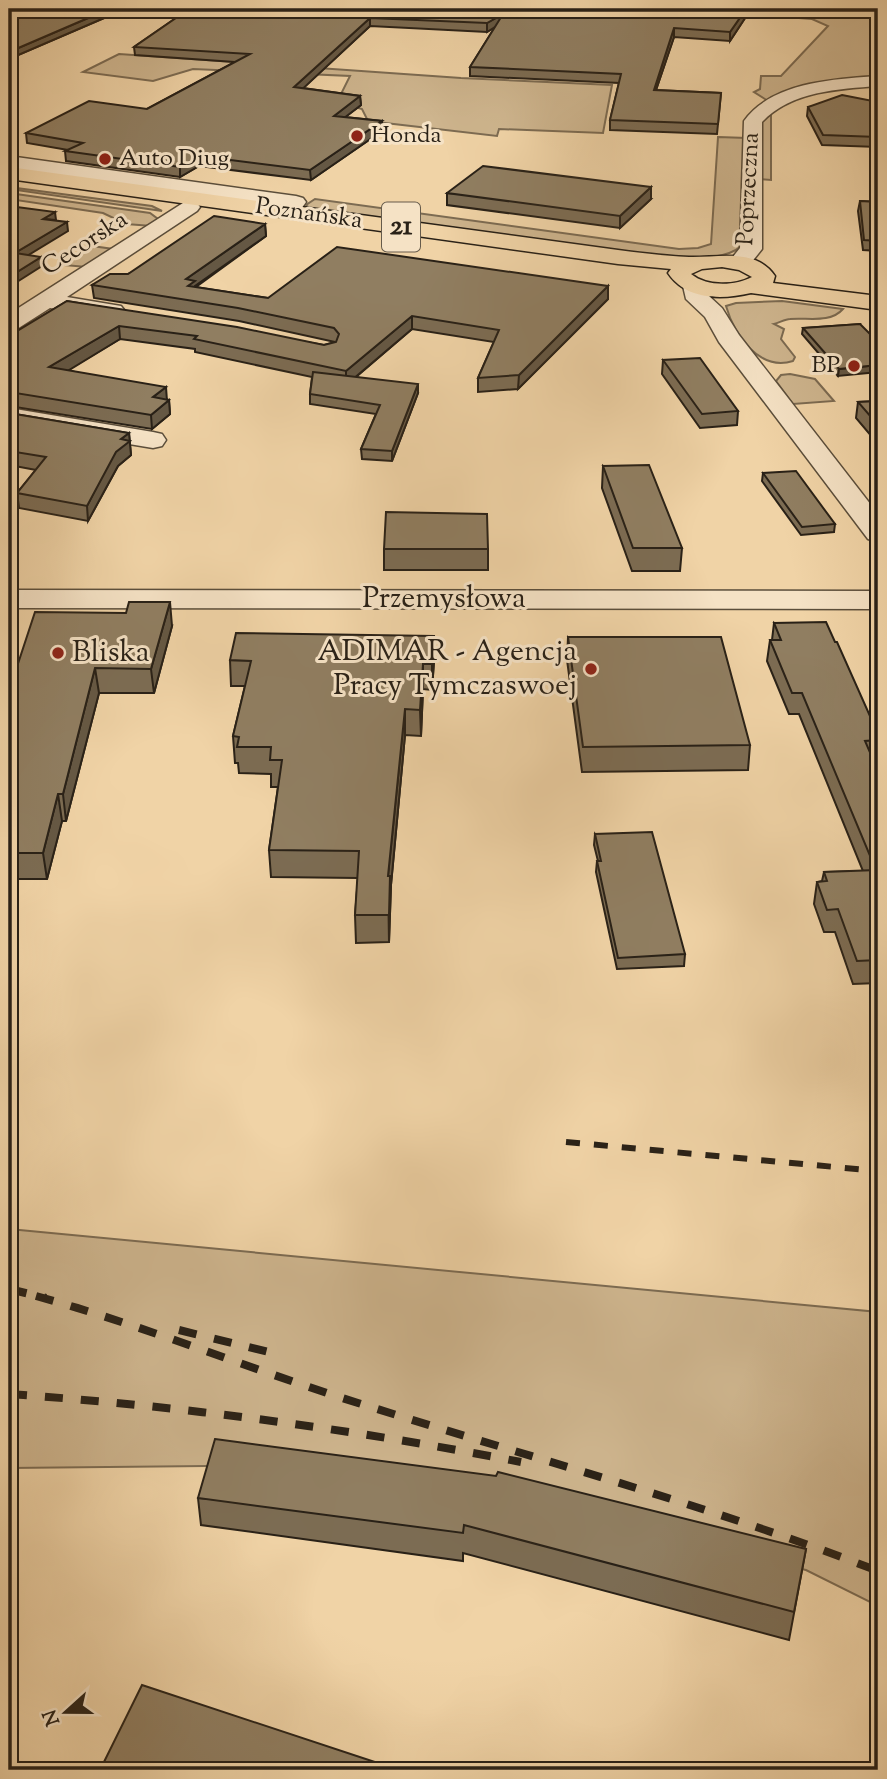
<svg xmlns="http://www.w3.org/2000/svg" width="887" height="1779" font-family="'Sorts Mill Goudy',serif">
	<rect width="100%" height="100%" fill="#f0d3a6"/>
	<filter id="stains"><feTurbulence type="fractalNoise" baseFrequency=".00286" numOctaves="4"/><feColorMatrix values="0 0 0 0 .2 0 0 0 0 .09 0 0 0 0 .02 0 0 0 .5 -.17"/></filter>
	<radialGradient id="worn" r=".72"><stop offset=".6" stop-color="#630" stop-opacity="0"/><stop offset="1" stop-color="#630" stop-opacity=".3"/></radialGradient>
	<g fill="#ceb58e" stroke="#7c6b52" stroke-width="2">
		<polygon points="676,9 878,9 878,79 847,81 768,101 754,92 760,89 761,76 781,76 828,26 812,19"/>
		<polygon points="119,54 461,78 612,85 603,133 499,129 497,136 368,121 362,109 337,102 350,76 193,69 153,81 83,72"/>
		<polygon points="771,112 771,180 758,179 759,118"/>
		<path d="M718,137L747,138V241C730,260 704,257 680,259L309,208L306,205L315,199L679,249L698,248L711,244Z"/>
		<polygon points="9,187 152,206 162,211 9,189"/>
		<polygon points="9,193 150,213 158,219 152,226 126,224 103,213 9,199"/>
		<polygon points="92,246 113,249 87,267 64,265"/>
		<path d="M782,301L843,309C830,324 806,317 790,319C785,319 779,323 774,324L784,329L781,339L795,357L793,361C759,372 734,334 726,306L736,303Z"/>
		<polygon points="790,374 815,379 834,401 793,404 776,381 781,375"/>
		<polygon points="9,1229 878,1312 878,1606 806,1570 315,1465 9,1468"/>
	</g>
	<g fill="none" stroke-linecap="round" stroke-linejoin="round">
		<defs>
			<g id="minor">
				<path d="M878,76V86C839,89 791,91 762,122V249L747,268H731L728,263L740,248L744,121C772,82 834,79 878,76Z"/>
				<path d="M9,156L296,196L303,198L306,202C299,212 294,219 281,215L278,211L281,206L9,168Z"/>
				<polygon points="190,201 197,203 200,207 197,211 67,297 121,306 125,311 121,316 113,318 50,308 17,329 9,331 9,314 183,203"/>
				<polygon points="694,279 702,281 709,296 722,308 739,335 878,514 878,542 868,539 719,342 705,317 686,299 683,286 686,281"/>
				<polygon points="9,408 153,432 162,434 166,440 162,446 153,448 9,424"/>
				<polygon points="9,590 878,591 878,609 9,608"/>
			</g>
			<path id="major" d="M9,167L618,250C641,253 665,256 689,257C717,258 755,247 775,276L773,283L878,296V310L751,293C721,300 686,300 668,273L671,269L618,264L9,179ZM722,267L739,270L752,277C735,286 707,287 691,274L702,269Z"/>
		</defs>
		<use href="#minor" stroke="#5b4e3b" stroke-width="3"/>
		<use href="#major" stroke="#292117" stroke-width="3"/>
		<use href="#minor" fill="#f5e2c5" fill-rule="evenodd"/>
		<use href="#major" fill="#f0d3a6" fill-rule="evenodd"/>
		<polyline stroke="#292117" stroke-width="6" stroke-dasharray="14 14" stroke-linecap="butt" points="566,1142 878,1171"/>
		<g stroke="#292117" stroke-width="8" stroke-dasharray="18 18" stroke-linecap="butt">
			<polyline points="9,1289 46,1298"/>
			<path d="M36,1296C145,1326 250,1369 358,1403C532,1458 708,1505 878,1571"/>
			<polyline points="179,1330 277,1354"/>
			<path d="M9,1394C181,1406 351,1429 521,1462"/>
		</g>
	</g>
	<g fill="#7c6c53" stroke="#292117" stroke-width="2">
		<polygon points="9,9 125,9 9,59"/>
		<polygon points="189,9 751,9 730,41 674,37 656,90 721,93 717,134 610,130 610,120 619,83 470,76 470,67 495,27 487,32 370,26 303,88 360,96 361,105 345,117 382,121 382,131 311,180 199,166 180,177 66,161 65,151 68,150 27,143 26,133 147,109 235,62 135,55 134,47"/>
		<polygon points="878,102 878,147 822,145 807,116 808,107"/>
		<polygon points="447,193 651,199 620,228 447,205"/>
		<polygon points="860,201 878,202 878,251 863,250 858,211"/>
		<polygon points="265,224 266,236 196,287 268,298 608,286 608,299 518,389 478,392 478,378 494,342 412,329 356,377 418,393 392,461 362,459 361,449 376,414 310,404 310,394 312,377 195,352 195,349 120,339 68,370 169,400 170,414 152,429 9,406 9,336 67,301 324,345 335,342 239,321 94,298 92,285 128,274"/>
		<polygon points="860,324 838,376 802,334 803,328"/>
		<polygon points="663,360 738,411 737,425 700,428 662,374"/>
		<polygon points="878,401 878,444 856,418 858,402"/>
		<polygon points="9,413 129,433 131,455 118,466 88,521 19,508 17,493 36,470 9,465"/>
		<polygon points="603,466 682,548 680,571 632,571 602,488"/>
		<polygon points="763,473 835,524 834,532 801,535 762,481"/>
		<rect x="384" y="549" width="104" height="21"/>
		<polygon points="774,623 878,734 878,761 874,761 878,771 878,983 853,984 835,932 824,932 814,904 817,882 822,881 824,872 863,871 799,714 789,714 767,661 770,640 772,640"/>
		<polygon points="172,626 154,693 99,693 66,821 62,821 47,879 9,879 9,691"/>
		<polygon points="568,637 750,745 748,770 582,772 567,660"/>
		<polygon points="230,660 434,661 432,690 423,689 421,736 405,735 391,885 389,942 356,943 355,915 358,878 271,877 269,850 278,787 271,787 271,774 239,773 238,763 235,763 233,736 245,686 231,686"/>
		<polygon points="595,834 685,954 684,966 617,969 596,872 597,861 598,861 594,845"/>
		<polygon points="198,1498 806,1549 789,1640 463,1553 463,1561 201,1525"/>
	</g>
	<g fill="#655844" stroke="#292117" stroke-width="2">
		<polygon points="109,9 125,9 9,59 9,52"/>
		<polygon points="746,9 751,9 730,41 730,32"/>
		<polygon points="503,14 503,22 487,32 487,23"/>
		<polygon points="370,18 370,26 295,96 294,87"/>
		<polygon points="674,28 674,37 653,99 654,90"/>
		<polygon points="360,96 361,105 335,125 334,116"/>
		<polygon points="382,121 382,131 311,180 310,170"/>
		<polygon points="199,156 199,166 180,177 180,167"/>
		<polygon points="651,187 651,199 620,228 620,216"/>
		<polygon points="55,212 56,220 43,219"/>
		<polygon points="67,222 68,231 17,262 15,253"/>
		<polygon points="265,224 266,236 195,286 196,294 187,292 186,279"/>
		<polygon points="41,257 42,266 9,287 9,277"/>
		<polygon points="608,286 608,299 518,389 519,375"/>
		<polygon points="412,316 412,329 346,385 346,371"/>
		<polygon points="119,326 120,339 51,381 49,367"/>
		<polygon points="878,365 878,372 838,376 839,369"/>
		<polygon points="418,384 418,393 392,461 392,451"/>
		<polygon points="166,387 167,401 153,397"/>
		<polygon points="169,400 170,414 152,429 151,415"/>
		<polygon points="129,433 131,455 118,466 88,521 87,506 121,439"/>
		<polygon points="170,602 172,626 154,693 151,669"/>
		<polygon points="434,636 434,661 432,690 432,664"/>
		<polygon points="423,664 423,689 421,736 420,710"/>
		<polygon points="95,668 99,693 66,821 63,794"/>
		<polygon points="405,709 405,735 391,885 389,942 388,876"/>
		<polygon points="58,794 62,821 47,879 43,853"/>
	</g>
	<g fill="#907e61" stroke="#292117" stroke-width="2">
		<polygon points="9,9 109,9 9,52 9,22 22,17 9,15 9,13 12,12 9,12"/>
		<polygon points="189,9 746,9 730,32 674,28 654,90 721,93 718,124 610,120 621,74 470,67 503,14 487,23 370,18 294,87 360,96 334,116 382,121 310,170 199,156 180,167 65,151 83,143 26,133 89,101 147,109 250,54 134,47"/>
		<polygon points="842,95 878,102 878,137 823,135 808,107"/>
		<polygon points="483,166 651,187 620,216 447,193"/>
		<polygon points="860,201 878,202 878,241 864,240"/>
		<polygon points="9,206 55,212 43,219 67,222 15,253 41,257 9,277"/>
		<polygon points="214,216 265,224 186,279 195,281 188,286 268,298 337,247 608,286 519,375 478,378 499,330 412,316 346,371 194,339 197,336 119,326 49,367 166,387 153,397 169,400 151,415 9,392 9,336 67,301 237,327 324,345 336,342 339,334 334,328 238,308 92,285 110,274 128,274"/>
		<polygon points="860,324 878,342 878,365 839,369 803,328"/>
		<polygon points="700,358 738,411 702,414 663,360"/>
		<polygon points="313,372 418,384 392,451 361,449 380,405 310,394"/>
		<polygon points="878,401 878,425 858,402"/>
		<polygon points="9,413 129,433 121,439 130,441 116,452 87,506 17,493 46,457 9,451"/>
		<polygon points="649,465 682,548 633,548 603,466"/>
		<polygon points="796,471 835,524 802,527 763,473"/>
		<polygon points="386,512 487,514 488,549 384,549"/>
		<polygon points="129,602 170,602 151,669 95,668 63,794 58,794 43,853 9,853 9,691 35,612 126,613"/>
		<polygon points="826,622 835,642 837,642 878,734 878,740 865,741 878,771 878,960 857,961 838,909 827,910 817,882 827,881 824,872 876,870 802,693 792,693 770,640 781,640 774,623"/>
		<polygon points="236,633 434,636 432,664 423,664 420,710 405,709 388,876 390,876 389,915 355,915 359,851 269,850 282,760 270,760 271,747 237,747 239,737 233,736 251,661 230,660"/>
		<polygon points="568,637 721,637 750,745 583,747"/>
		<polygon points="652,832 685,954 618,958 597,861 601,861 595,834"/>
		<polygon points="215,1439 496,1476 498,1472 806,1549 794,1612 464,1525 463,1533 198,1498"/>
		<polygon points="142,1685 399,1770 100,1770"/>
	</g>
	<g fill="#8f2418" stroke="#f5e2c5" stroke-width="2.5">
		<circle cx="357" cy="136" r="7"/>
		<circle cx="105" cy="159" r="7"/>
		<circle cx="854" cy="366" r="7"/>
		<circle cx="58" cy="653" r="7"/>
		<circle cx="591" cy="669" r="7"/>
	</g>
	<g text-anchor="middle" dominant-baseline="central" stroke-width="6" stroke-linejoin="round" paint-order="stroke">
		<g font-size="24" fill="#292117" stroke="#f5e2c5" text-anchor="start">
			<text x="371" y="136">Honda</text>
			<text x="119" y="159">Auto Diug</text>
			<text x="840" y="366" text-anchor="end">BP</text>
		</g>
		<g font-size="24" fill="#292117" stroke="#f5e2c5">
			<text transform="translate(749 189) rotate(-87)">Poprzeczna</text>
			<text transform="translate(309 214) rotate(8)">Poznańska</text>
			<text transform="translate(85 244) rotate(-33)">Cecorska</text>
		</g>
		<rect fill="#f5e2c5" stroke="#665b4b" stroke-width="2" x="382" y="202.5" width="38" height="49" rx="5"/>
		<g font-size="28" font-weight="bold" fill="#292117">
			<text x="401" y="227">21</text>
		</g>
		<g font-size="30" fill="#292117" stroke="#f5e2c5">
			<text x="444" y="599">Przemysłowa</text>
		</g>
		<g font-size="30" fill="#292117" stroke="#f5e2c5" text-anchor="end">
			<text x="577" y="652">ADIMAR - Agencja<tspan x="577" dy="34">Pracy Tymczaswoej</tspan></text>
			<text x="72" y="653" text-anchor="start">Bliska</text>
		</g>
	</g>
	<rect width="887" height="1779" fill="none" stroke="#f0d3a6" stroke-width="35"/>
	<rect x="10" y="10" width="866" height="1758" fill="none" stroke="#292117" stroke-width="3.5"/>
	<rect x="18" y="18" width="852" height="1744" fill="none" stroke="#292117" stroke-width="2"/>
	<g transform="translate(66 1712) rotate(249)" stroke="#f5e2c5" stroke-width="5" paint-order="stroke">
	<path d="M0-5L12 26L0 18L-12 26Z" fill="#292117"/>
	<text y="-10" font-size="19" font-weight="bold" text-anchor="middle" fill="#292117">N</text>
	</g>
	<rect width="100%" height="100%" filter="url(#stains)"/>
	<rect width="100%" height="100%" fill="url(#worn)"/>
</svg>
